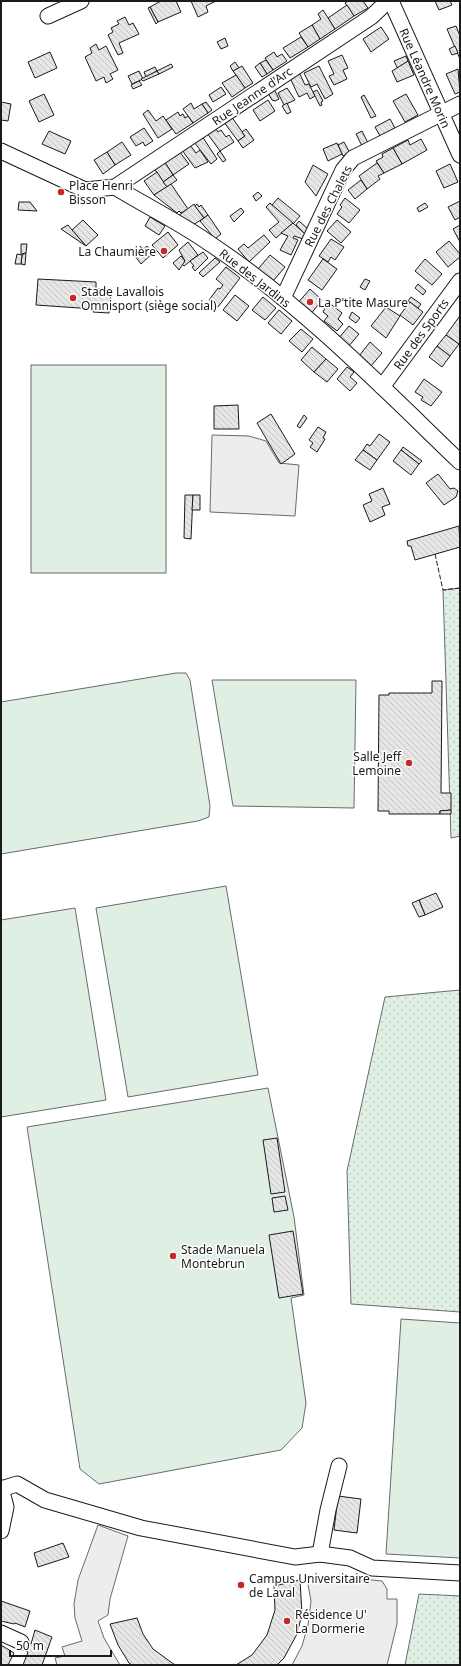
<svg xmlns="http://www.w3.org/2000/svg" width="461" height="1666" font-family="'Noto Sans',sans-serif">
	<defs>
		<pattern id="park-dots" width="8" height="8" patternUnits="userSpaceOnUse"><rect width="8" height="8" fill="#e0efe3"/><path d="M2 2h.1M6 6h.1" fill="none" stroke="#c0ccc2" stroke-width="1.8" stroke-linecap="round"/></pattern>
		<pattern id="building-back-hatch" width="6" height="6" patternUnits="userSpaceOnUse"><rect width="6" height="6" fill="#e6e6e6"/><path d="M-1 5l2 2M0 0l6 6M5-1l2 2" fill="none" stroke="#c5c5c5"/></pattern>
	</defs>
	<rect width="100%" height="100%" fill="#fff"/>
	<g fill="url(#park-dots)" stroke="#6a6a6a">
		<polygon points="460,588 460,836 451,838 443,590"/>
		<polygon points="460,990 460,1312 351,1304 347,1171 385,997"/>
		<polygon points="419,1594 460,1596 460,1665 405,1665"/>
	</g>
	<g fill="#e0efe3" stroke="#6a6a6a">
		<rect x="31" y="365" width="135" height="208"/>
		<polygon points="176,673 186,673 190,680 210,806 209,817 198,821 1,854 1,702"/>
		<polygon points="212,680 356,680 354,808 233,806"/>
		<polygon points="226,886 258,1075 128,1097 96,908"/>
		<polygon points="75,908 106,1100 1,1117 1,920"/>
		<polygon points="268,1088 294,1217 304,1295 291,1298 306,1403 302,1428 281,1450 99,1484 80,1469 27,1127"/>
		<polygon points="401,1319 460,1323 460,1558 386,1554"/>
	</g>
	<g fill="#ededed" stroke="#6a6a6a">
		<polygon points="212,435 249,436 266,441 279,463 299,465 295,516 210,512"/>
		<polygon points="98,1525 128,1536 110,1599 108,1615 98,1621 104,1638 120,1665 57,1665 55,1658 65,1656 62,1647 82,1641 75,1618 74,1604 78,1580"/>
		<polygon points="343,1577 382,1581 387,1589 387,1599 397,1599 397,1624 387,1665 292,1665 302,1646 308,1625 311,1601 307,1579"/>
	</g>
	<g fill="url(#building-back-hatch)" stroke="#1a1a1a">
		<polygon points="161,1 176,1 181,12 158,22 150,7"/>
		<polygon points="191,1 216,1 206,6 208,12 198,17"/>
		<polygon points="348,1 363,1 368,8 354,16 345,3"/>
		<polygon points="435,1 450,1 452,5 439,10"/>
		<polygon points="347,5 354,16 335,29 328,18"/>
		<polygon points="150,7 158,22 156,24 148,8"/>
		<polygon points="323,10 335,29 320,39 312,25 321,19 318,14"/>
		<polygon points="125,17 129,25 133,23 139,34 119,43 123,53 118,55 108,35 113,32 111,28 119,24 117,21"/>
		<polygon points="312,25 320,39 308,47 299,33"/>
		<polygon points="456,26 460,36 460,59 447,29"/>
		<polygon points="381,27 389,39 371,52 363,39"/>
		<polygon points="301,37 308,47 290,58 283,48"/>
		<polygon points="225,38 228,46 221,49 217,42"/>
		<polygon points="96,44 99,50 106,46 118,70 110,74 113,79 106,83 104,77 96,81 85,57 92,53 90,48"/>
		<polygon points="455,46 458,53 452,55 449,49"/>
		<polygon points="50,52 57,68 35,78 28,62"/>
		<polygon points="274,52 277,57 282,54 287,61 273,70 265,58"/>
		<polygon points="342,55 348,68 343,70 347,79 334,85 329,76 334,74 328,61"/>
		<polygon points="406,56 408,61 398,69 394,61"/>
		<polygon points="266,60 273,70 267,74 260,63"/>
		<polygon points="408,61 414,75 397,82 392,71"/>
		<polygon points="235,62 239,68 233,71 230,66"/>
		<polygon points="260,63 267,74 262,77 255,67"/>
		<polygon points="171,64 173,67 159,74 157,71"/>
		<polygon points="242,66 253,83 245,88 233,71"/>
		<polygon points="319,66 333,94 325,99 317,84 311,87 304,73"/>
		<polygon points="155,67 157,71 146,77 144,72"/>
		<polygon points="458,69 460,92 455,94 446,74"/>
		<polygon points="139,71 143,79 132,84 128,76"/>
		<polygon points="157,71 159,74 143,81 141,79"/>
		<polygon points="299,72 305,85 309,84 315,96 310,99 307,93 299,97 290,78"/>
		<polygon points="236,75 245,88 232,97 222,83"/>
		<polygon points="139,81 142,85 133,89 131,85"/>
		<polygon points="221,87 226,94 213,102 209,95"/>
		<polygon points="287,88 295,100 284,105 278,93"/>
		<polygon points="274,89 279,99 275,101 272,100 268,93"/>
		<polygon points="317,90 323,101 321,102 322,105 320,106 313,92"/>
		<polygon points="44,94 54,115 39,122 29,101"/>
		<polygon points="406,94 418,115 405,122 393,101"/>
		<polygon points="364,95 376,116 371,118 361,97"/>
		<polygon points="268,100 275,111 260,121 253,110"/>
		<polygon points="1,102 11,104 8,121 1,120"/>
		<polygon points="206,102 212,110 208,113 202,104"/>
		<polygon points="191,103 194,109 202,104 208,113 193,123 183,109"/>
		<polygon points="287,103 291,112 287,114 282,106"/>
		<polygon points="148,110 156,121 163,116 172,129 158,138 143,114"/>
		<polygon points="178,112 180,116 183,114 185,118 188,116 193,123 176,134 166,120"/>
		<polygon points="231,116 245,136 238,141 223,121"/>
		<polygon points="390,119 395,128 380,136 375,127"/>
		<polygon points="144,128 153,141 145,146 143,142 136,146 130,137"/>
		<polygon points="215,128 218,132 221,130 226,137 229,135 234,142 220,151 207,133"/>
		<polygon points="246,129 254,140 243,148 238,141 245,136 242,132"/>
		<polygon points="49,131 71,141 65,154 42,144"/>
		<polygon points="362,131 368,143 362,146 356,134"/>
		<polygon points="202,136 217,159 211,164 194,142"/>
		<polygon points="421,139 427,150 402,164 393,148 408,140 410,145"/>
		<polygon points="122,142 131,155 115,165 107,152"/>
		<polygon points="344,142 350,153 343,156 338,145"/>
		<polygon points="337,143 342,154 328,161 323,149"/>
		<polygon points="190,145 196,153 200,150 208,162 195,168 182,150"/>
		<polygon points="393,148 402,164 384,173 376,161 383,157 382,154"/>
		<polygon points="179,151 189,164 173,175 164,161"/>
		<polygon points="220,151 226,160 223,162 217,154"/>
		<polygon points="107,152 115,165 103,174 94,160"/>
		<polygon points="164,161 173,175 163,182 154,168"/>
		<polygon points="377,163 384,173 378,176 380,179 367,189 359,176"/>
		<polygon points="450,164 458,182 444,188 436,171"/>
		<polygon points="313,165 328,174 316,196 305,182"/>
		<polygon points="157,172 167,187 154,195 144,181"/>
		<polygon points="173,175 177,180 167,187 163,182"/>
		<polygon points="361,180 367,189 355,199 348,190"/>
		<polygon points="171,184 188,209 181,213 179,211 177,213 154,195"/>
		<polygon points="258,192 262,196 256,201 253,196"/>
		<polygon points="278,198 300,216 293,224 272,205"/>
		<polygon points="345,198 360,210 349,223 337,214 342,207 340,205"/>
		<polygon points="460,201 460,217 455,220 448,207"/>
		<polygon points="19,202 30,202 37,211 18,210"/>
		<polygon points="270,203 293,223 276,238 269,230 279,222 266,207"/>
		<polygon points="425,203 428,207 419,212 417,208"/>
		<polygon points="194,204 204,218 193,225 178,216"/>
		<polygon points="197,204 199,207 201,205 208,215 204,218 195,206"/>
		<polygon points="241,208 244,212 234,222 230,216"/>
		<polygon points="208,215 221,234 215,239 200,221"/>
		<polygon points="150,217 165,226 159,235 145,226"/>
		<polygon points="83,220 98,235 86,246 72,230"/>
		<polygon points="337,220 351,232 341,243 327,231"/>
		<polygon points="299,221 308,229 305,234 296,225"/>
		<polygon points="293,223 305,234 303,239 294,236 293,238 298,240 291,255 280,250 288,236 281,233"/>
		<polygon points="68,225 72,230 86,246 61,229"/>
		<polygon points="460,225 460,242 453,229"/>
		<polygon points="168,232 178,245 163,258 152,245"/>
		<polygon points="264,235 270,242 249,262 238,249 244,244 248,248"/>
		<polygon points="331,239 344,247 335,260 331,257 328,262 319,256"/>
		<polygon points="449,241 460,254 460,257 448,267 436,252"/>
		<polygon points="188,242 198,255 184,266 182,264 185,261 179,250"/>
		<polygon points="21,244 27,244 26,253 21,254"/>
		<polygon points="147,246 153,253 141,264 135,256"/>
		<polygon points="203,252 208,258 195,271 192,267 194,266 190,261"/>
		<polygon points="26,253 25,265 21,264 22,255"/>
		<polygon points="17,254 22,255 21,264 15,264"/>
		<polygon points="270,255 285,267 273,281 258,269"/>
		<polygon points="181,256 185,261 179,270 173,263"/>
		<polygon points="215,258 220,262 203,277 199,273"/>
		<polygon points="323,259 337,269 322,290 308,280"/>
		<polygon points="425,259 442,274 432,285 415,271"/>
		<polygon points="226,267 240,278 218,307 209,300 218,288 220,289 223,285 216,279"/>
		<polygon points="38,279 96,282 96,289 111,290 109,313 93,312 94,309 36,305"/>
		<polygon points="365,279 370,281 365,290 360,287"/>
		<polygon points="418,284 426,291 423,295 415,288"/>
		<polygon points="310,289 322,300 310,315 297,304"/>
		<polygon points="235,295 249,306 237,321 223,310"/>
		<polygon points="263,297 276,308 265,320 252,310"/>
		<polygon points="411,297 421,304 418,308 408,301"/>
		<polygon points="328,302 342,313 338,319 343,324 337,331 324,321 328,316 323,312"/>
		<polygon points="410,302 423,312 413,325 400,315"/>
		<polygon points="386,307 400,316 386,338 371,326"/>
		<polygon points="279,310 292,321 281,334 268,323"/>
		<polygon points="352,312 360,318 356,323 349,318"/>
		<polygon points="459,317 460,318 460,345 446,335"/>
		<polygon points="349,326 359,334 348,347 338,339"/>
		<polygon points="301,329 313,339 302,352 289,341"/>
		<polygon points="446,335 459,344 450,356 437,346"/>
		<polygon points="370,342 382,353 371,366 359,356"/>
		<polygon points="437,346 450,356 442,367 429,357"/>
		<polygon points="312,347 326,359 314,372 301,360"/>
		<polygon points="326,359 338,369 327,382 314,372"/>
		<polygon points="347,367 354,372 350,377 357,383 350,391 337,379"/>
		<polygon points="424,379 442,392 431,406 421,400 423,397 415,392"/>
		<polygon points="238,405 239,429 214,429 214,406"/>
		<polygon points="271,414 295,454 281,464 257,423"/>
		<polygon points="304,415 307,418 300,428 297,426"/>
		<polygon points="318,427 326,432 323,438 325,439 317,452 310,447 313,443 309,440"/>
		<polygon points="379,434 390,442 377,460 363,450 367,444 370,446"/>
		<polygon points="403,447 422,461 419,464 401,450"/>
		<polygon points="363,450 377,460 370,470 355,460"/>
		<polygon points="401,450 419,464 411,475 393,461"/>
		<polygon points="438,474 450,489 454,488 458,491 456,497 444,505 426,483"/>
		<polygon points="383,488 390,504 382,507 385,515 370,522 363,505 372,501 369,494"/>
		<polygon points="185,495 193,495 191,539 184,538"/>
		<polygon points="193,495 200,495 200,510 192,510"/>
		<polygon points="459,526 460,547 415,560 411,546 408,546 407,541"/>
		<polygon points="432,681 442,681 441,793 451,793 451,810 440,811 440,814 389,814 389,811 378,811 379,695 389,695 389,693 432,693"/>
		<polygon points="451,810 451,814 440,814 440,811"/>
		<polygon points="436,893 443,907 425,915 419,900"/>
		<polygon points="419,900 425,915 419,917 412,903"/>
		<polygon points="277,1138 285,1192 271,1194 263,1140"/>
		<polygon points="285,1196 288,1210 274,1212 272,1198"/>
		<polygon points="293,1231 303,1294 279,1298 269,1235"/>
		<polygon points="338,1496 361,1499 357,1533 334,1530"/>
		<polygon points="63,1543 69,1557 38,1567 34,1553"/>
		<polygon points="300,1580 302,1614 297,1634 284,1658 277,1665 236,1665 252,1655 267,1635 275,1610 274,1586"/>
		<polygon points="1,1601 30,1611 25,1627 15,1623 14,1624 1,1621"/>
		<polygon points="137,1618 143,1634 153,1649 175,1665 132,1665 129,1663 118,1645 110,1624"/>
		<polygon points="35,1630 52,1637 42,1665 23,1665 28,1652 26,1651 29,1643 31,1644"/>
		<polygon points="1,1645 14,1653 8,1665 1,1665"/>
	</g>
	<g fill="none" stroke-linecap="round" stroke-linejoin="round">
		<defs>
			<g id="minor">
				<polyline points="391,1 460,155"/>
				<polyline points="48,16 81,1"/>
				<polyline points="1,151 85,190 115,187 371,17 388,1"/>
				<path d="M115,187C146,206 179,222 209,243C301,304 380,385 460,462"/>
				<polyline points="283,298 343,170 353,158 460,104"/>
				<polyline points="382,387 460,281"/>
				<polyline points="1,1488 6,1507 1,1531"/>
				<polyline points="1,1489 17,1484 45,1500 141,1528 295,1557 320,1554 350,1558 372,1568 460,1573"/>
				<polyline points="320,1554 328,1510 339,1466"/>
				<polyline points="1,1633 21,1642"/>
			</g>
		</defs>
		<use href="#minor" stroke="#1a1a1a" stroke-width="17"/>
		<use href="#minor" stroke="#fff" stroke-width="15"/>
		<polyline stroke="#1a1a1a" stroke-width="1" stroke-dasharray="5 2" stroke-linecap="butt" points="435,554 443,590 460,588"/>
	</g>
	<g fill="#c62828" stroke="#fff" stroke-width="1.5">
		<circle cx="61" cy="192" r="4"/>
		<circle cx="164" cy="251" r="4"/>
		<circle cx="73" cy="298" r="4"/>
		<circle cx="310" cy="302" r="4"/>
		<circle cx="409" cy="763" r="4"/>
		<circle cx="173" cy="1256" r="4"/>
		<circle cx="241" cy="1585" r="4"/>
		<circle cx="287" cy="1621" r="4"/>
	</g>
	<g text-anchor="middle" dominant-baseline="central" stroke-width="3" stroke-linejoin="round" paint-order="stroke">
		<g font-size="12" fill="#1a1a1a" stroke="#fff">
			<text transform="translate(425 78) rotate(66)">Rue Léandre Morin</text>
			<text transform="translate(252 96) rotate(-34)">Rue Jeanne d'Arc</text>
			<text transform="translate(328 206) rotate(-63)">Rue des Chalets</text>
			<text transform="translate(255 278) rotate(38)">Rue des Jardins</text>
			<text transform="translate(421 334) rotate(-54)">Rue des Sports</text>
		</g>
		<g font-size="12" fill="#1a1a1a" stroke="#fff" text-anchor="start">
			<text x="69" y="185">Place Henri<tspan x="69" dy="14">Bisson</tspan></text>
			<text x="156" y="251" text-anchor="end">La Chaumière</text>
			<text x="81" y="291">Stade Lavallois<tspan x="81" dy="14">Omnisport (siège social)</tspan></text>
			<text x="318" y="302">La P'tite Masure</text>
			<text x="401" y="756" text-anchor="end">Salle Jeff<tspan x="401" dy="14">Lemoine</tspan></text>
			<text x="181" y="1249">Stade Manuela<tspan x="181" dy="14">Montebrun</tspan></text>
			<text x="249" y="1578">Campus Universitaire<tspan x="249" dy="14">de Laval</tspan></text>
			<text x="295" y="1614">Résidence U'<tspan x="295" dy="14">La Dormerie</tspan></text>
		</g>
	</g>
	<rect width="461" height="1666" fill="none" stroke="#1a1a1a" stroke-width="4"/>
	<path d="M10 1650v6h101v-6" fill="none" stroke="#1a1a1a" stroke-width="2"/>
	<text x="16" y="1650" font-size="12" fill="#1a1a1a" stroke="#ffffff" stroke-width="3" paint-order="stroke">50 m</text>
</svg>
